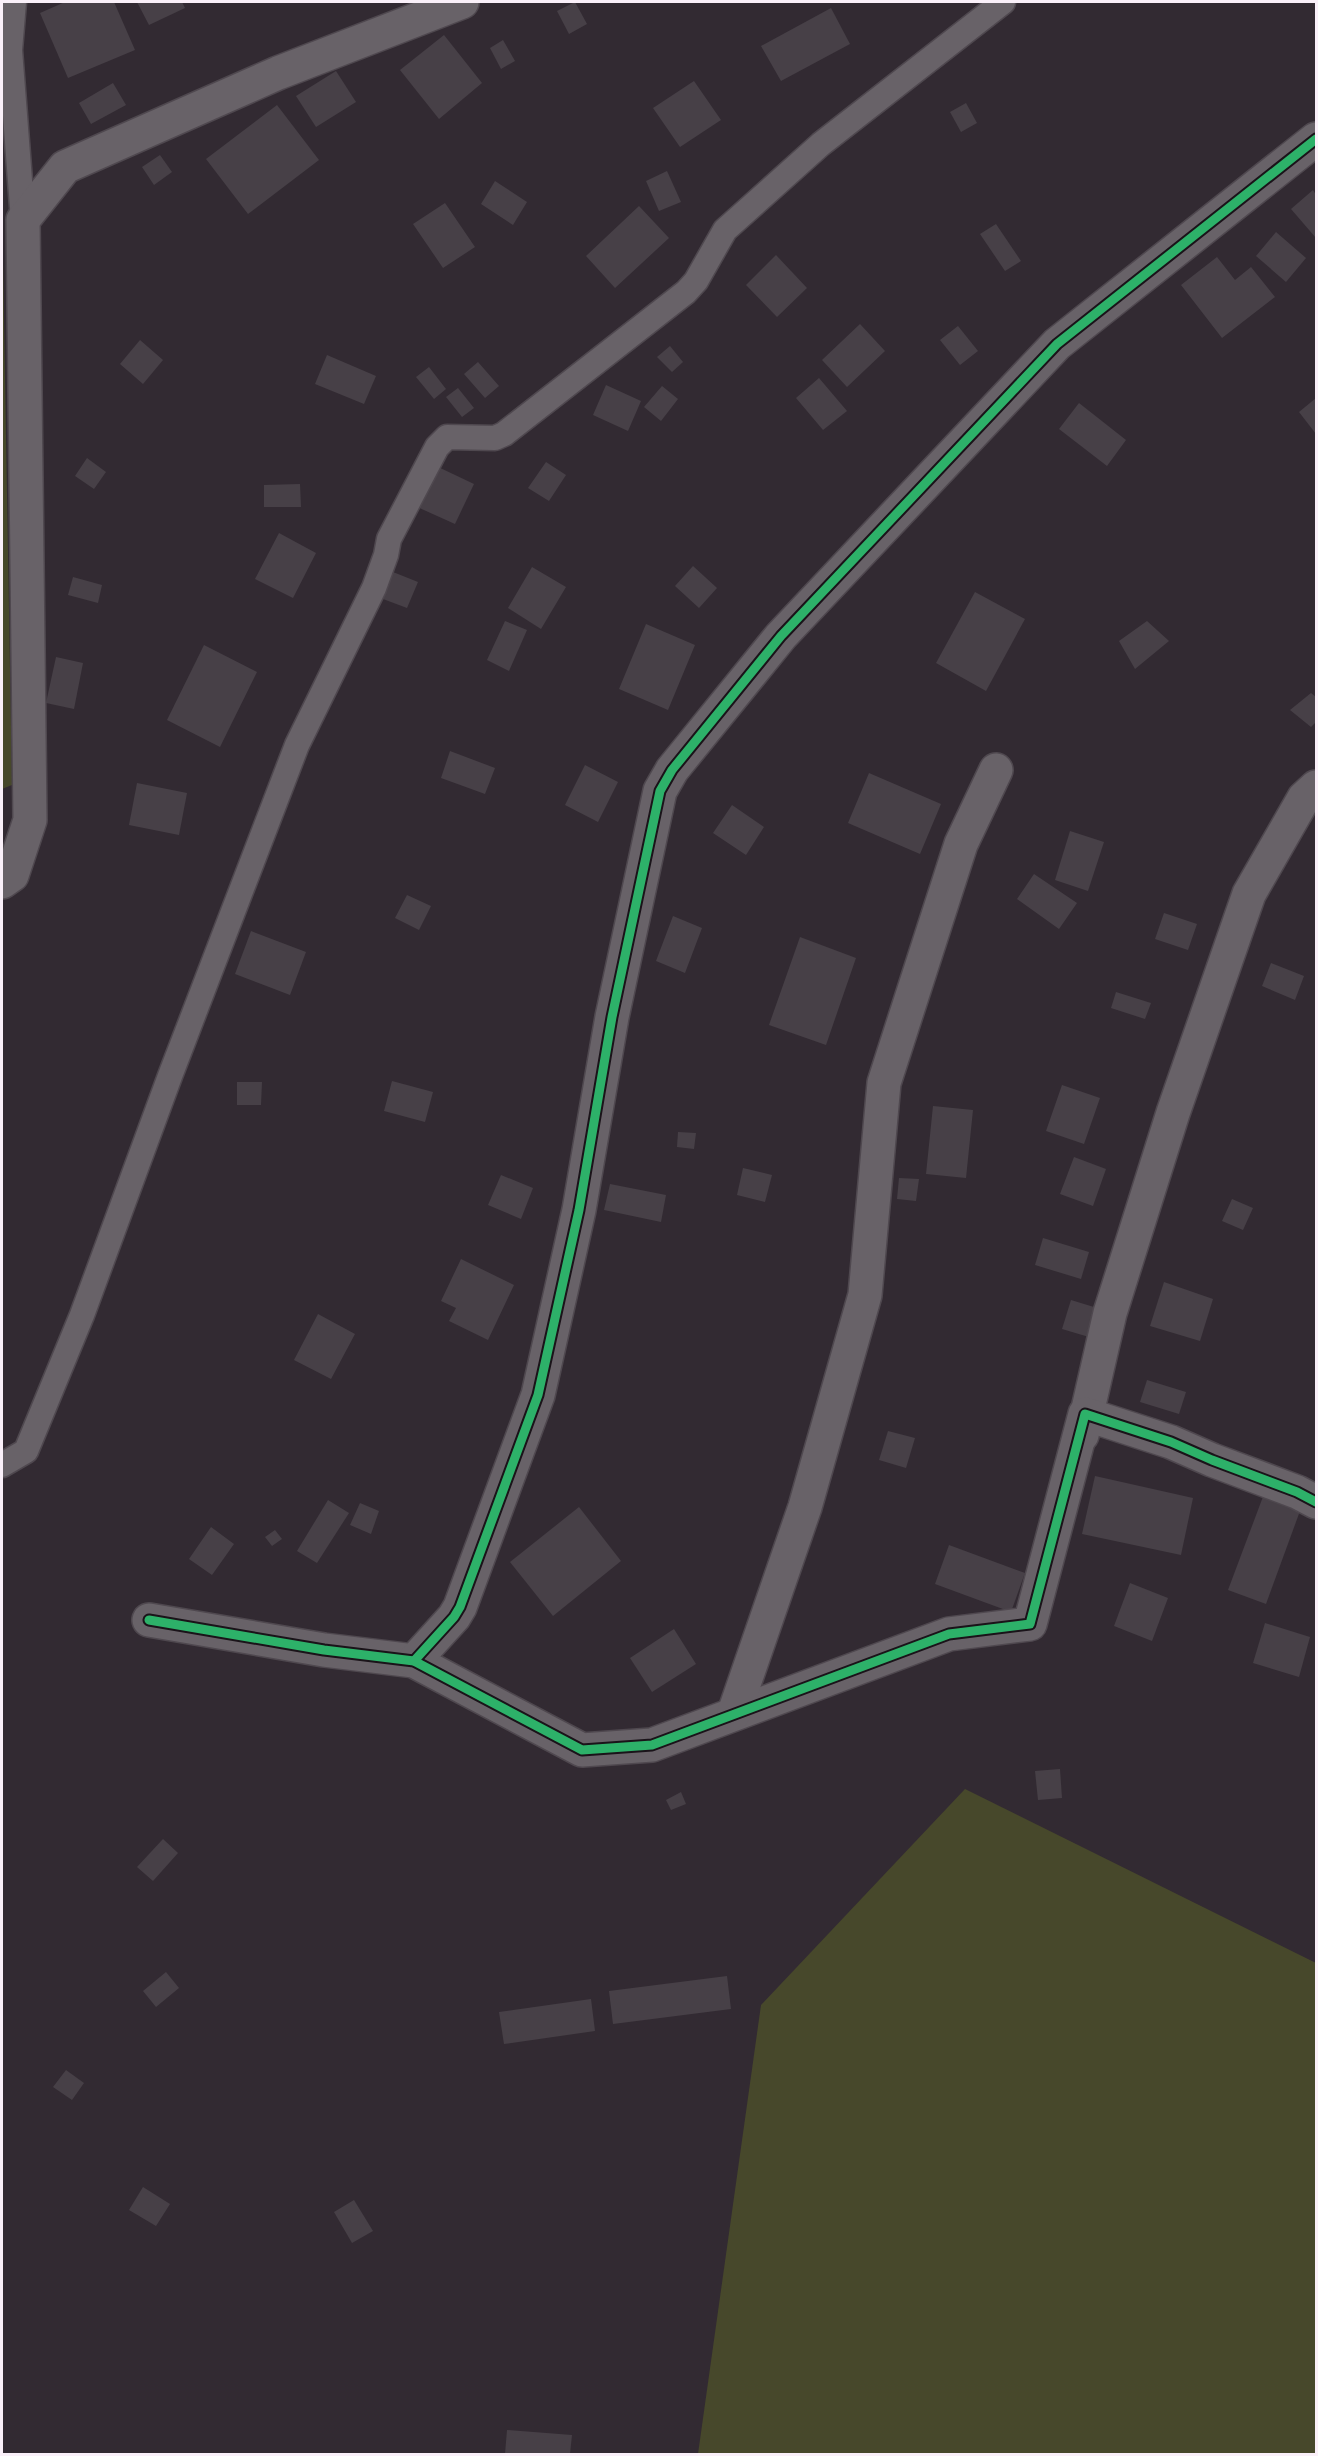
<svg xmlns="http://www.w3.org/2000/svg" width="1318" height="2456" font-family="'Source Sans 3',sans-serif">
	<rect width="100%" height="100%" fill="#322a32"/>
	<g fill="#47482b">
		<polygon points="2,203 12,785 2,789"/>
		<polygon points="965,1789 1316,1963 1316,2454 698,2454 761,2005"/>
	</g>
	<g fill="#474047">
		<polygon points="65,2 114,2 135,50 68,78 40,13"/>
		<polygon points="137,2 182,2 185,8 149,25"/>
		<polygon points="575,2 587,24 569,34 557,11"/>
		<polygon points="831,8 850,44 781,81 761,46"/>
		<polygon points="444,35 482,83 439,119 400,70"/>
		<polygon points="503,40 515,61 501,69 490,48"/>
		<polygon points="336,71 356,102 316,127 296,96"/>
		<polygon points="694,81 721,120 680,147 653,108"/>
		<polygon points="113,83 126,105 91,124 79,103"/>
		<polygon points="966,103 977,123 961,132 950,112"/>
		<polygon points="277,105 319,160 248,214 206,159"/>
		<polygon points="160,155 172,172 154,185 142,167"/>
		<polygon points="667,171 681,202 659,211 646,181"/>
		<polygon points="495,181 527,202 513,225 481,204"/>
		<polygon points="1313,190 1316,195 1316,238 1291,209"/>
		<polygon points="445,203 475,247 443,268 413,224"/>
		<polygon points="639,206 669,238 615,288 586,256"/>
		<polygon points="996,224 1021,261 1005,271 980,234"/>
		<polygon points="1276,232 1306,258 1286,282 1256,256"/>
		<polygon points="776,255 807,288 777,317 746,285"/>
		<polygon points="1217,257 1235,280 1251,267 1275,297 1222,338 1181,285"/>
		<polygon points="860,324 885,351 847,387 822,360"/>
		<polygon points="958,326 978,351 960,365 940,340"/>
		<polygon points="140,340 163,360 143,384 120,364"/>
		<polygon points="670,346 683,362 672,372 657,357"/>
		<polygon points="327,355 376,376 364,404 315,384"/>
		<polygon points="478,362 499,386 485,398 464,374"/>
		<polygon points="429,367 446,389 434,399 416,377"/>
		<polygon points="819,378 847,411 823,430 796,398"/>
		<polygon points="606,385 641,401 628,431 593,415"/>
		<polygon points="662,386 678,399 661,421 644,407"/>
		<polygon points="458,388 474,408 462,417 446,397"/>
		<polygon points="1316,398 1316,434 1299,412"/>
		<polygon points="1079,403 1126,440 1107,466 1059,429"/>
		<polygon points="87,458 106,472 94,489 75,476"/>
		<polygon points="546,462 566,475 549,501 528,488"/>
		<polygon points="434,465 474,484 455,524 415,506"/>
		<polygon points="300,484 301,507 264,507 264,485"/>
		<polygon points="279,533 316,553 293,598 255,579"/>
		<polygon points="693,566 717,588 699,608 675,586"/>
		<polygon points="532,567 566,587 541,629 508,608"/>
		<polygon points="393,572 418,582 407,608 383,599"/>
		<polygon points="73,577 102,585 98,603 68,595"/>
		<polygon points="975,592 1025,619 986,691 936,663"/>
		<polygon points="505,621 527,630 509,671 487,660"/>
		<polygon points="1147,621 1169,641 1135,669 1119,641"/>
		<polygon points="646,624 695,645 668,710 619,689"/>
		<polygon points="204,645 257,672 220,747 167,720"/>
		<polygon points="56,657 83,663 74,709 46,703"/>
		<polygon points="1311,693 1316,697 1316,722 1311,727 1290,710"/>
		<polygon points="450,751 495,768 485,794 441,778"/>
		<polygon points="585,765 618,782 598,822 565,805"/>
		<polygon points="869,773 941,804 920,854 848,823"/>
		<polygon points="137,783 187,793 179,835 129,825"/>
		<polygon points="732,805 764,827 746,855 713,833"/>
		<polygon points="1070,831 1104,842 1088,891 1055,880"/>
		<polygon points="1034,874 1077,903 1059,929 1017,899"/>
		<polygon points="407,895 431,906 419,930 395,918"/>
		<polygon points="1164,913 1197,924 1188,950 1155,939"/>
		<polygon points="673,916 702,928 685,973 656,961"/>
		<polygon points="251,931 306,952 290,995 235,974"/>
		<polygon points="800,937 856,958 826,1045 769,1025"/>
		<polygon points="1271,963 1304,976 1295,1000 1262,986"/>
		<polygon points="1116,992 1151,1003 1145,1019 1111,1008"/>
		<polygon points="392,1081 433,1092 425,1122 384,1111"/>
		<polygon points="237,1082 262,1082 261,1105 237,1105"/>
		<polygon points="1062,1085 1100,1098 1084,1144 1046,1131"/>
		<polygon points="933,1106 973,1110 966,1178 926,1174"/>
		<polygon points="678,1132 696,1133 694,1149 677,1147"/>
		<polygon points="1074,1157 1106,1169 1093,1206 1060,1194"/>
		<polygon points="743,1168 772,1175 765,1202 737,1195"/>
		<polygon points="501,1175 533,1188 521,1219 488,1205"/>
		<polygon points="899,1178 919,1179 916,1201 897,1199"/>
		<polygon points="610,1184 666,1195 661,1222 604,1210"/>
		<polygon points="1232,1199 1253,1208 1243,1230 1222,1221"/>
		<polygon points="1043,1238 1089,1252 1081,1279 1035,1265"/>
		<polygon points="461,1259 514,1285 488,1340 449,1321 456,1308 441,1301"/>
		<polygon points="1164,1282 1213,1299 1200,1341 1150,1326"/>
		<polygon points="1071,1300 1107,1311 1099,1340 1062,1329"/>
		<polygon points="318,1314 355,1334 331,1379 294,1360"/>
		<polygon points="1147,1380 1186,1392 1179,1414 1140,1402"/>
		<polygon points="888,1431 915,1438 906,1468 879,1460"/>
		<polygon points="1095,1476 1193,1498 1181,1555 1082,1534"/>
		<polygon points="1267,1486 1304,1500 1266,1604 1228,1590"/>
		<polygon points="328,1500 349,1513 317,1563 297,1551"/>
		<polygon points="360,1503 379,1511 371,1534 350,1525"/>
		<polygon points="579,1507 621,1561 553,1616 510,1562"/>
		<polygon points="211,1527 234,1544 212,1575 189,1559"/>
		<polygon points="275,1530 282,1539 272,1546 265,1537"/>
		<polygon points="949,1545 1025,1573 1011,1612 935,1584"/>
		<polygon points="1130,1583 1168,1598 1152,1641 1114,1626"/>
		<polygon points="1265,1623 1310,1637 1299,1677 1253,1663"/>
		<polygon points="674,1629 696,1664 652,1692 630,1658"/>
		<polygon points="1060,1769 1062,1798 1038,1800 1035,1771"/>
		<polygon points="681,1792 686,1804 671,1810 666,1800"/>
		<polygon points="163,1839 178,1853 153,1881 137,1867"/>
		<polygon points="166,1972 179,1988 156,2007 143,1991"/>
		<polygon points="727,1976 731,2009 613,2024 609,1991"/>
		<polygon points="591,1999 595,2031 504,2044 499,2012"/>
		<polygon points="66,2070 84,2083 72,2100 53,2087"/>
		<polygon points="143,2187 170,2204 156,2226 129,2210"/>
		<polygon points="354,2200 373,2231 352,2243 334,2212"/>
		<polygon points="507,2430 572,2435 570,2454 505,2454"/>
	</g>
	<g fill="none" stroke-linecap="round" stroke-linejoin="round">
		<defs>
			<g id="lane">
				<polyline points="14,2 10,50 23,220"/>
				<polyline points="2,1465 26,1451 82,1315 170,1076 297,745 374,588 386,555 389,539 437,447 447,437 495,438 504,434 686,292 696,281 725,230 821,144 1003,2"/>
			</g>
			<g id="street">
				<polyline points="2,882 12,875 30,820 23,220 65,167 278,73 462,2"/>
				<polyline points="1082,1435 1110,1313 1173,1113 1249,894 1304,798 1316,787"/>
				<polyline points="149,1620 324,1650 414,1661 582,1750 652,1745 949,1634 1030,1624 1085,1414 1171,1442 1212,1460 1297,1492 1316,1502"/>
				<polyline points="414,1661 454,1617 460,1607 538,1395 579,1210 612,1017 660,791 672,770 781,636 1057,344 1316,139"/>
				<polyline points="734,1713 805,1507 865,1295 884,1083 961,844 996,770"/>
			</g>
		</defs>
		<use href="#lane" stroke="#4f484f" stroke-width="27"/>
		<use href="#street" stroke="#4f484f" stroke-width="36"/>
		<use href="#lane" stroke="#686268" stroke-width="24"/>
		<use href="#street" stroke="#686268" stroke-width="33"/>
		<defs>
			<g id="cycleway">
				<polyline points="149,1620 324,1650 414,1661 582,1750 652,1745 949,1634 1030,1624 1085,1414 1171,1442 1212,1460 1297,1492 1316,1502"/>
				<polyline points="414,1661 454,1617 460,1607 538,1395 579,1210 612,1017 660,791 672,770 781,636 1057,344 1316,139"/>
			</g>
		</defs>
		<use href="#cycleway" stroke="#1a1319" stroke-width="13"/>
		<use href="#cycleway" stroke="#2db169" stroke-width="9"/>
	</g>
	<rect width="1318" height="2456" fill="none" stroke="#faf0f9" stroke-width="6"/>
</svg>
